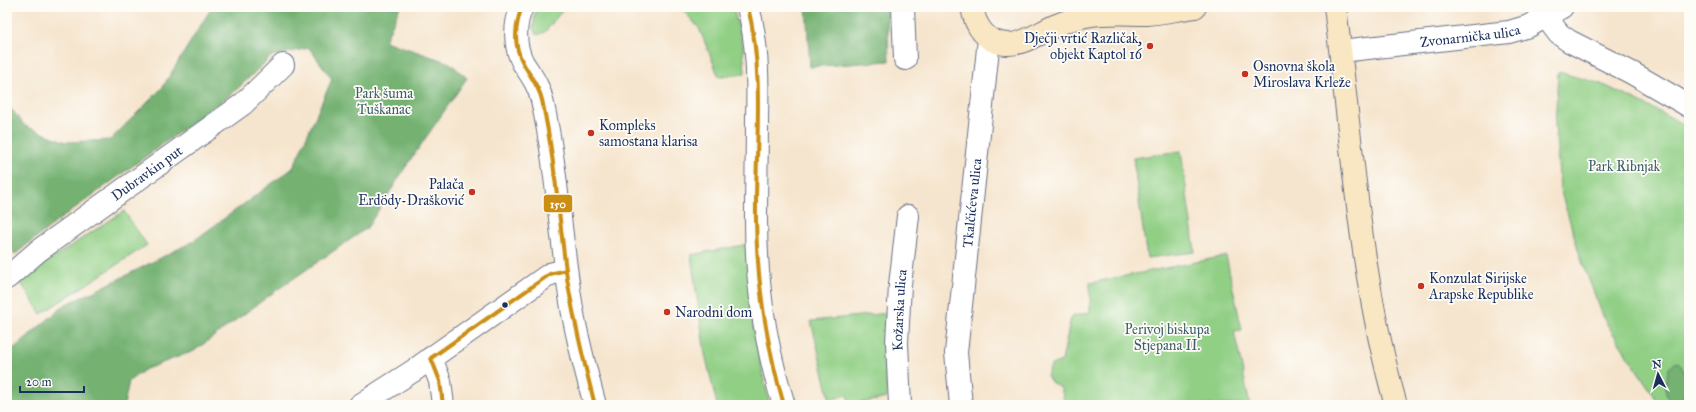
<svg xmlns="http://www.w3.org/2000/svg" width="1696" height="412" font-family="'IM FELL Great Primer',serif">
	<rect width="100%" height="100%" fill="#fdfcf7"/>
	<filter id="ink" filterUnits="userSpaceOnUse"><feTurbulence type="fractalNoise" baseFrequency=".025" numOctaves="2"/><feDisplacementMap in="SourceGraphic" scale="8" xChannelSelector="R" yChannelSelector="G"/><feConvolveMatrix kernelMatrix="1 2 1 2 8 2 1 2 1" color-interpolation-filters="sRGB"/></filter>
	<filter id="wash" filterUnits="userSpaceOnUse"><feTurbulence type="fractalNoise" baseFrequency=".012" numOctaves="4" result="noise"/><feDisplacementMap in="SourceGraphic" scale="16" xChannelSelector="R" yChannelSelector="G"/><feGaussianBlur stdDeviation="0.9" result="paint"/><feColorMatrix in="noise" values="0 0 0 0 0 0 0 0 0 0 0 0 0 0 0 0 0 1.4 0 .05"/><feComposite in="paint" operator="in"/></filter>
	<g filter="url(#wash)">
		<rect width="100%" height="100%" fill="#f6e5ce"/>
		<g fill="#91cf85" stroke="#567f72">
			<polygon points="536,7 565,7 545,32 537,35 533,28"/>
			<polygon points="680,7 733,7 743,45 745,74 719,77 699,28"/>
			<polygon points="1558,72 1602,84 1670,117 1689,128 1689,405 1660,405 1605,321 1582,262 1560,189 1555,125"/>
			<polygon points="1181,151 1195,252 1147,258 1133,158"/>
			<polygon points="124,211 147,245 41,314 19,280"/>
			<polygon points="749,244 754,334 770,405 717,405 705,354 691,255"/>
			<polygon points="1226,256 1242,330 1234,331 1250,405 1065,405 1061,388 1052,383 1047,376 1051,365 1062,361 1071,317 1090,312 1090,283"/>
			<polygon points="889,313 885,359 887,398 850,405 847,395 830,400 811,321"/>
		</g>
		<g fill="#74b272" stroke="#487068">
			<polygon points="212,7 400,7 385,41 450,63 467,78 407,165 367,228 274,292 194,351 146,369 129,381 124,405 7,405 7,354 66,304 93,292 192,242 293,168 332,79 309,48 272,56 234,92 60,219 14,255 7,230 7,104 25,126 66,142 110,140 162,88"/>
			<polygon points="806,7 887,7 889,61 810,67"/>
			<path d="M1677,362C1689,371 1685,391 1682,404C1659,403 1665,380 1670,366Z"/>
		</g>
	</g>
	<g filter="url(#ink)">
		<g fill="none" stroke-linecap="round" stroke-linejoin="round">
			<defs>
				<g id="street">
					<path d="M522,7C514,24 514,46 523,63C531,75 539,86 542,100C557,167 560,235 571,302C576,336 586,371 595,405"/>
					<path d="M748,7C758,43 758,81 757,119C757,152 756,186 756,219C756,282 765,345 784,405"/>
					<polyline points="903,7 905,59"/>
					<polyline points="1546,17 1559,34 1569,41 1632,73 1689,106"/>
					<path id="s1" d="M1341,51L1509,32L1529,26L1562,7"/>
					<path id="s2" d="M7,278L38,251L243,104L283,65"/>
					<polyline points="431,358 440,381 443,405"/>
					<polyline points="360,405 413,371 550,274 566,270"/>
					<path id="s3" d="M900,405L897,343L900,285L908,216"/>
					<path id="s4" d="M961,405L956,353L989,39"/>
				</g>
				<g id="secondary">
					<path d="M972,7C975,27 987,44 1009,44C1025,44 1042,31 1057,25C1066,21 1076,18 1086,16C1106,12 1126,14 1147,14C1163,13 1179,9 1195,7"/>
					<path d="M1335,7C1352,140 1359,276 1396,405"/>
				</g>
			</defs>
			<use href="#street" stroke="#686f85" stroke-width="24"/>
			<use href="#secondary" stroke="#686f85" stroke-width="24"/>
			<use href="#street" stroke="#fff" stroke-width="22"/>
			<use href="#secondary" stroke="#f9e7c3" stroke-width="22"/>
			<defs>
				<g id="bus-1">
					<path d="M522,7C515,25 513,45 523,63C530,76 539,86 542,100C555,159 559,219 567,278C574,321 584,363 595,405"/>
					<path d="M748,7C765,76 755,149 756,219C757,283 766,344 784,405"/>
					<polyline points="443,405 440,381 431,358 550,274 566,270"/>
				</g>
			</defs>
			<use href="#bus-1" stroke="#fdfcf7" stroke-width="7"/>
			<use href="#bus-1" stroke="#cb8e13" stroke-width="4"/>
		</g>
	</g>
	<g fill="#c8321e" stroke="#fdfcf7" stroke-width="1.5">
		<circle cx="1150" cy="46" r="4"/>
		<circle cx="1245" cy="74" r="4"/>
		<circle cx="591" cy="133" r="4"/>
		<circle cx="472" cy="192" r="4"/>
		<circle cx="1421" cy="286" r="4"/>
		<circle cx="667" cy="312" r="4"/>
	</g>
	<circle fill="#1b2f5e" stroke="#fdfcf7" stroke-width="1.5" cx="505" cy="305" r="3.5"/>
	<g text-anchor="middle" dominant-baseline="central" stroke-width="3.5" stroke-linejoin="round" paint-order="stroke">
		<g font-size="14" fill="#1b2f5e" stroke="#fdfcf7">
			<text stroke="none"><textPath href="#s1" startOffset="130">Zvonarnička ulica</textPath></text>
			<text stroke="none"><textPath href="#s2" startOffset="175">Dubravkin put</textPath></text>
			<text stroke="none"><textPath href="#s4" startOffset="203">Tkalčićeva ulica</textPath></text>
			<text stroke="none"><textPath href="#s3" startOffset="95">Kožarska ulica</textPath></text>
		</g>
		<g font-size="14" fill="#1b2f5e" stroke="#fdfcf7" text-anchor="start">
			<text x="1142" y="38" text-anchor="end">Dječji vrtić Različak,<tspan x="1142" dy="16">objekt Kaptol 16</tspan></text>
			<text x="1253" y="66">Osnovna škola<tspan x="1253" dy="16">Miroslava Krleže</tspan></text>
			<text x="599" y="125">Kompleks<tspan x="599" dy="16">samostana klarisa</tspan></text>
			<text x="464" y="184" text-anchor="end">Palača<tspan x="464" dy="16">Erdödy-Drašković</tspan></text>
			<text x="1429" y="278">Konzulat Sirijske<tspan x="1429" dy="16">Arapske Republike</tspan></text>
			<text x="675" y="312">Narodni dom</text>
		</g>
		<g font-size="14" fill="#3e5f6a" stroke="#fdfcf7">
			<text x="384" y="93">Park šuma<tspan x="384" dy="16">Tuškanac</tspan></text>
			<text x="1624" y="166">Park Ribnjak</text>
			<text x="1167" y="329">Perivoj biskupa<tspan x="1167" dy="16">Stjepana II.</tspan></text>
		</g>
	</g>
	<rect stroke="#fdfcf7" stroke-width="1.5" x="543" y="194" width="30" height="19" rx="4" fill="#cb8e13"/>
	<g font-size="11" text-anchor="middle" font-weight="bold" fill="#fff">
		<text x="558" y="208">150</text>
	</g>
	<rect width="1696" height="412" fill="none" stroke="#fdfcf7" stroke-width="24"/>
	<g transform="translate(1658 374) rotate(354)" stroke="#fdfcf7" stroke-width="3" paint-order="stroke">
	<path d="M0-3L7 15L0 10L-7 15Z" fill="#1b2f5e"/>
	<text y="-6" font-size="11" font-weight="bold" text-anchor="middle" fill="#1b2f5e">N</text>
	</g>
	<path d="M20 386v6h64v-6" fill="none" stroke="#1b2f5e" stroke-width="2"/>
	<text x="26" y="386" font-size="12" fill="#1b2f5e" stroke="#fdfcf7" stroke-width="3" paint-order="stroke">20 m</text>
</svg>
